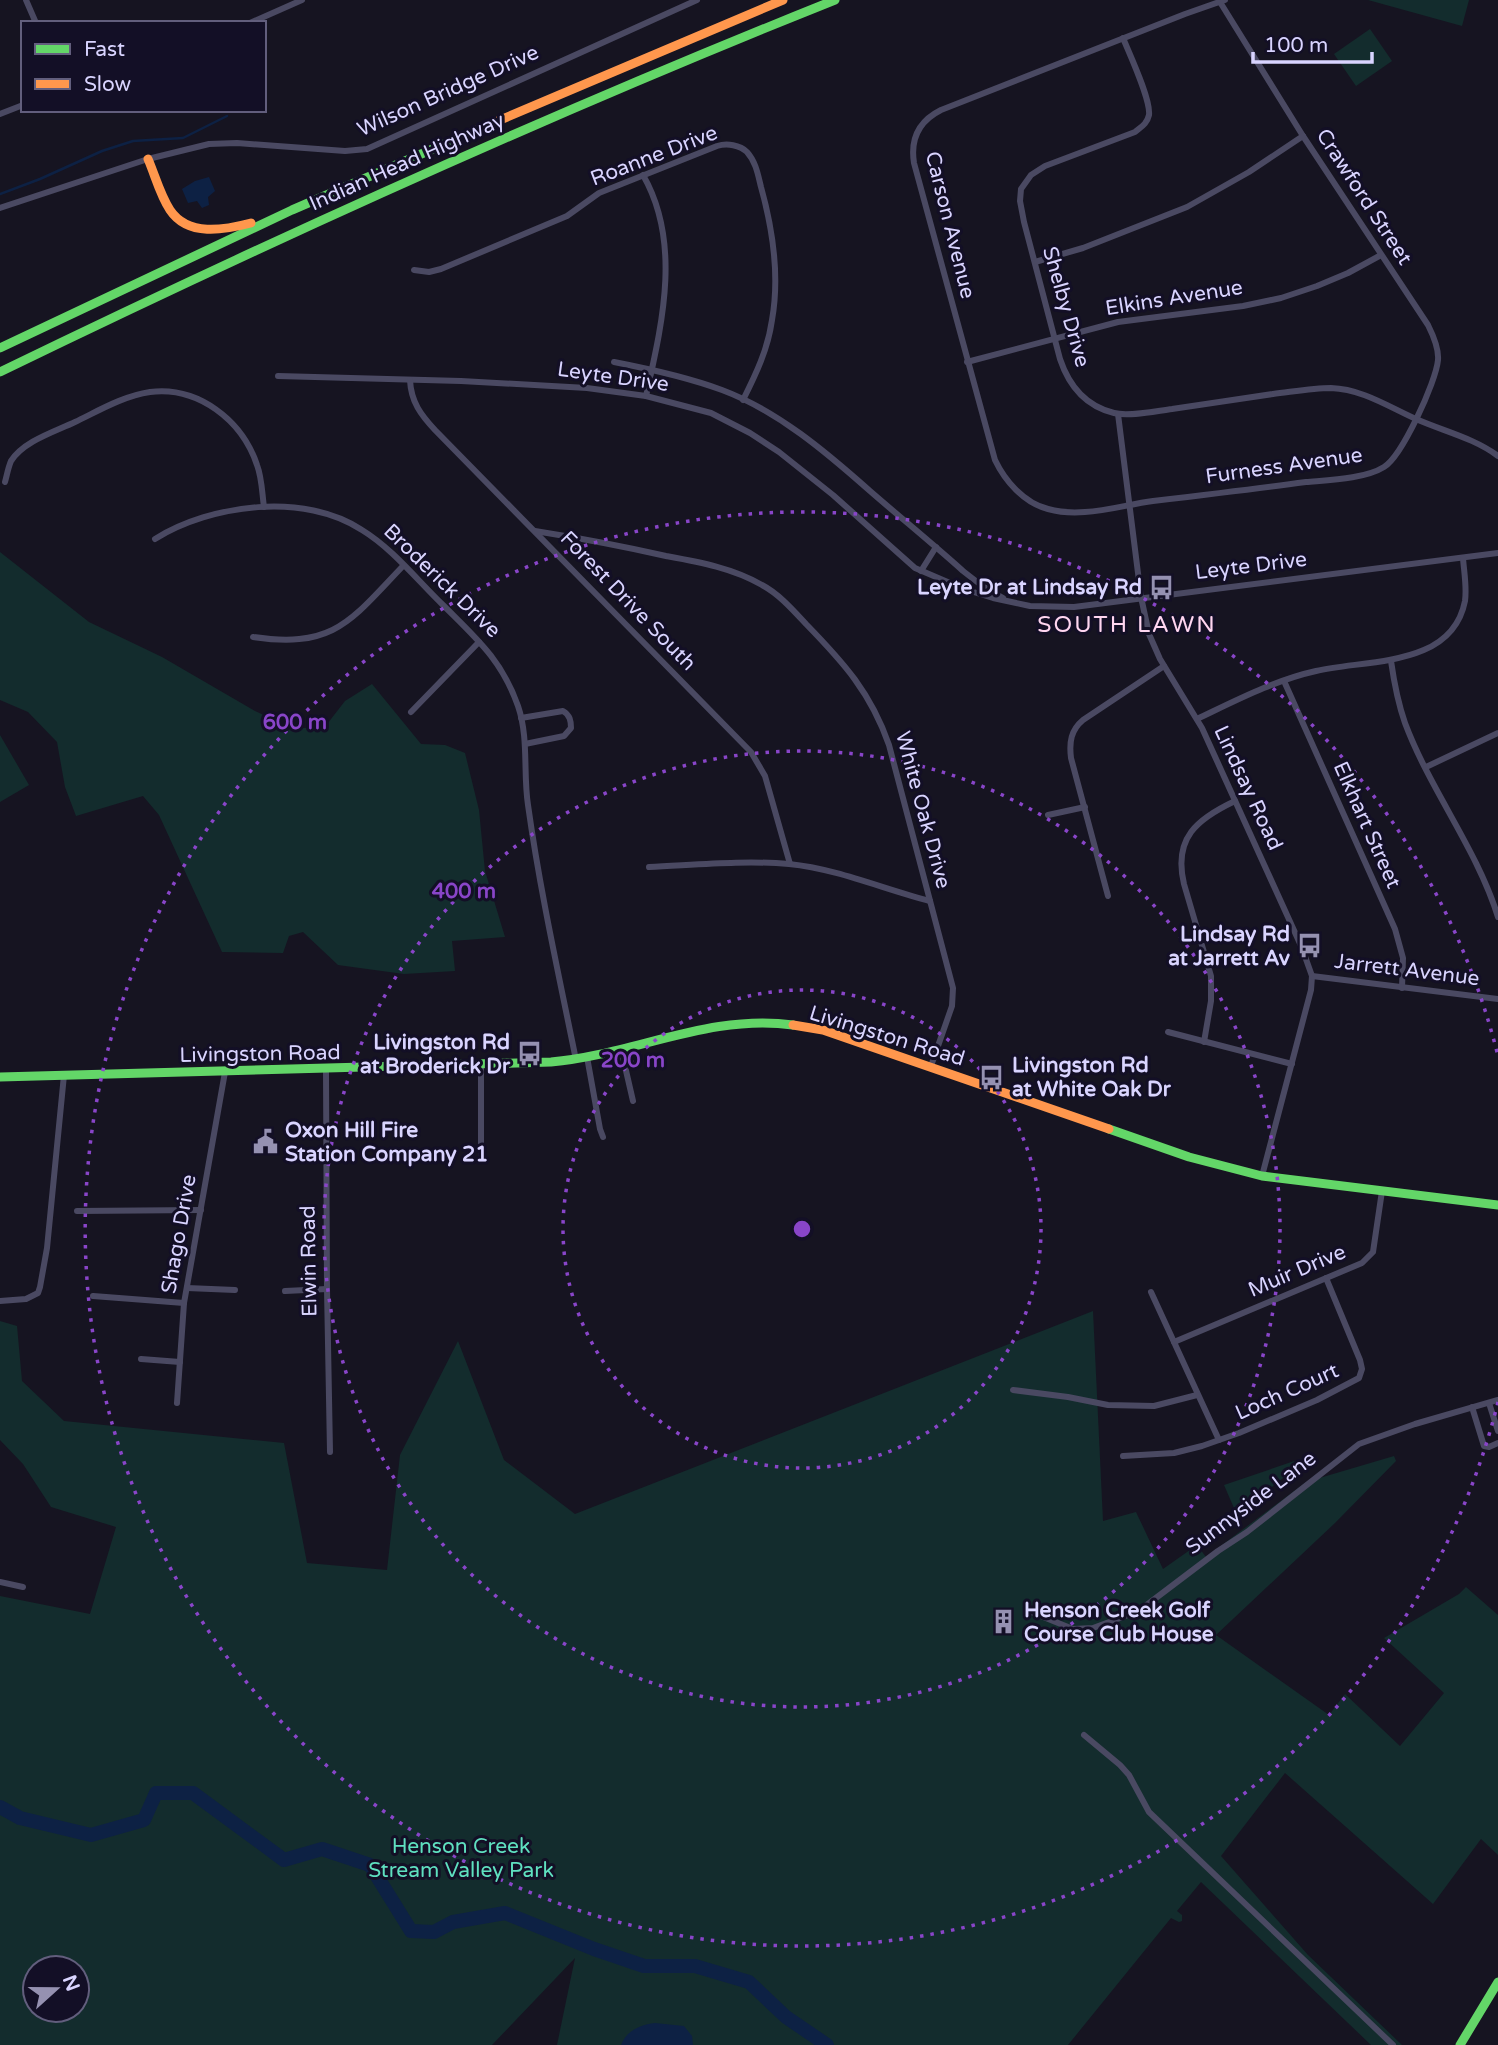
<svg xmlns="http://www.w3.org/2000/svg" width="1498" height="2045" font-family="'Varela Round',sans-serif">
	<rect width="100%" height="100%" fill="#161421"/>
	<g fill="#132c2d" fill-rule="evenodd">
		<polygon points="1368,0 1469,0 1462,26"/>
		<polygon points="1370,29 1392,61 1356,86 1334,54"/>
		<polygon points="0,552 89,622 162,657 255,711 292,728 324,728 345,701 372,684 421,744 445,745 465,753 479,810 485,871 505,937 452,941 455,971 404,974 338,965 303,932 289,936 283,953 222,952 159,815 143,796 76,816 65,787 57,742 28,712 0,700"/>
		<polygon points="0,735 29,785 0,802"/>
		<path d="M1093,1311L1103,1521L1136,1512L1163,1569L1197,1545L1206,1557L1306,1482L1394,1456L1396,1461L1335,1523L1216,1635L1329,1715L1345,1694L1400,1746L1444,1693L1384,1638L1459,1594L1466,1587L1498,1615V1855L1481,1839L1433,1904L1285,1773L1221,1856L1308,1955L1402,2045H1371L1201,1882L1177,1911L1182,1915V1921L1179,1922L1171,1918L1068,2045H557L575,1958L492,2045H0V1596L90,1614L116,1527L51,1507L23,1464L0,1440V1321L17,1326L22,1381L64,1421L284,1443L307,1563L387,1570L400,1455L458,1341L504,1460L575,1514ZM35,1968H77V2010H35Z"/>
		<polygon points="1312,1455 1237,1515 1224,1485"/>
	</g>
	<g fill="#0d2144">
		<polygon points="209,177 215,191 208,197 209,205 202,208 197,201 188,203 182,189 195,181"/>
		<path d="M655,2023L684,2026L692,2036L693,2045H621C627,2030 640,2025 655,2023Z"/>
	</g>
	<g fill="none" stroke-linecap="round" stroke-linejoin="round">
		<polyline stroke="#0d2144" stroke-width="2.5" points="0,194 40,179 102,151 133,141 183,138 227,116"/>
		<polyline stroke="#0d2144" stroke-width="14" points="0,1807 20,1818 91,1835 144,1820 156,1793 193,1793 284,1860 322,1849 370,1865 411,1931 434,1932 453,1922 505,1913 594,1949 644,1966 695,1966 749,1982 786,2017 827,2045"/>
		<g stroke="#4a4962" stroke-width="6">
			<polyline points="26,0 36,23"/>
			<path d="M1220,2L1303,136L1428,325C1433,335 1439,348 1438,360C1436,382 1402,456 1384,467C1365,479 1328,480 1306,482C1255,489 1204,495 1153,501C1130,504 1108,511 1085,512C1073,513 1059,512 1048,509C1024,503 1005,481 995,460L914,163C910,138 919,121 941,110L1185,14L1225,0"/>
			<polyline points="250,23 302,0"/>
			<path d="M1123,38C1130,55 1151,100 1149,115C1147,124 1141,127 1135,132L1045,166L1031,175L1021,189L1020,201L1024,222L1060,359C1069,386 1085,406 1114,413C1129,417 1156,411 1172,409C1206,404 1239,399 1273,394C1291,392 1312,388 1331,388C1362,389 1389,407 1416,419C1443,431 1474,438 1498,456"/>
			<polyline points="0,114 23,105"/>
			<path d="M643,175C682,243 662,324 646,396"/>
			<polyline points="0,208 148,159 209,144 237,143 345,151 367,149 697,0"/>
			<polyline points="1035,262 1083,248 1187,207 1249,172 1303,136"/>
			<path d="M414,270L429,272L441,269L567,216L599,193L717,146C727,143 740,145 747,152C756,162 758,175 761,187C773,230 780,275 772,320C768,349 756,374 743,400"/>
			<path d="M614,362C650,369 687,377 722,390C778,411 826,452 870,491C901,518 933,544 963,571L981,585L1003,598"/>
			<polyline points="967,362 1118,322 1243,306 1281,298 1317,286 1348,273 1381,255"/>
			<polyline points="278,376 461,381 587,388 646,396 711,413 750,433 779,452 833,495 915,568 964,589 993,598 1030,606 1074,607 1498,553"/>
			<path d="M410,380C411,402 421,415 435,430L751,752L765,776L790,864"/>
			<polyline points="1118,414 1141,597 1149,634 1160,659 1202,728 1302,948 1312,976 1311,990 1262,1176"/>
			<path d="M5,482C7,475 8,468 11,461C24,441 54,432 75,422C98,411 123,396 150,392C198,386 242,420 257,465C262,478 262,493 264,507"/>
			<path d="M535,531C579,538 622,546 666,556C699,562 733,568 762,585C779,594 793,610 806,624C844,663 871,693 889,745L953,988L952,1006L931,1066"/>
			<path d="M155,539C211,504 305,492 362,530C393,549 417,580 443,605C476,638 502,660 518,706C529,738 523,773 528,805C540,891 559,976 576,1060"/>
			<polyline points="921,571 936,547"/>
			<path d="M253,637C335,649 351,620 403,566"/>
			<path d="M1391,661C1394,682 1398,703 1405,723C1430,790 1477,849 1498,917"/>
			<polyline points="1284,681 1395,929 1403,958 1402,988"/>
			<polyline points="411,712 479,642"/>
			<path d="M521,718L563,711C570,715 571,721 571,728L564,736L525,744"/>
			<path d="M1197,719C1235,701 1275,680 1316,671C1366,659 1452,668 1465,601C1467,587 1464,572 1463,558"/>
			<polyline points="1426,767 1498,733"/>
			<polyline points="1048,815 1085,807"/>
			<path d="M649,867C694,865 744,860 789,864C838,869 883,889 930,901"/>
			<path d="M1108,896L1071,758C1069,742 1071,730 1083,720L1164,666"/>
			<polyline points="1312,976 1498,999"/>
			<polyline points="1168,1032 1292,1064"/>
			<path d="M1204,1042L1211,1001V976L1184,884C1173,838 1197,819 1235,801"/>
			<polyline points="621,1049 633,1101"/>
			<polyline points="587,1057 600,1129 603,1137"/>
			<polyline points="326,1070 327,1289 330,1452"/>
			<polyline points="481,1161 481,1065"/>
			<polyline points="77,1211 201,1210"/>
			<polyline points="187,1288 235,1290"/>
			<polyline points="285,1291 327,1289"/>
			<polyline points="1151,1292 1219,1440"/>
			<polyline points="93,1296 184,1303"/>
			<polyline points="0,1301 26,1299 38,1293 40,1287 47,1248 64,1075"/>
			<polyline points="1174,1342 1362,1263 1373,1252 1382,1191"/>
			<polyline points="141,1359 180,1362"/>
			<polyline points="1013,1390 1068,1397 1108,1405 1154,1406 1197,1395"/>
			<polyline points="177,1403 184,1303 225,1072"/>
			<polyline points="1489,1403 1498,1431"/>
			<polyline points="1472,1407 1484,1446 1489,1447 1498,1443"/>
			<polyline points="1123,1456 1174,1453 1202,1446 1239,1433 1317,1400 1359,1378 1362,1369 1360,1360 1326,1278"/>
			<polyline points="0,1582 23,1587"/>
			<polyline points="1031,1612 1073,1629 1093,1628 1128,1615 1144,1607 1218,1551 1247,1532 1359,1444 1415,1424 1498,1400"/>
			<polyline points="1084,1735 1120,1765 1129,1775 1149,1812 1393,2045"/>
		</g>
		<g stroke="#63d668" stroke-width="9">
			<polyline points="0,348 292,210 472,132"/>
			<path d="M0,372C274,239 552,113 835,0"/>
			<path d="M0,1077L551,1062C633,1055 710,1013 793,1025"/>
			<polyline points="1109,1129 1189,1157 1262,1176 1498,1205"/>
			<polyline points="1460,2045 1498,1982"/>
		</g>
		<g stroke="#ff974d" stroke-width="9">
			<polyline points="472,132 783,0"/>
			<path d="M148,159C155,175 160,195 170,210C188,237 224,230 251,223"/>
			<polyline points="793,1025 823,1030 1109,1129"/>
		</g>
	</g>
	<g fill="none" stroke="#8945c9" stroke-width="3.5" stroke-dasharray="3.5 7">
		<circle cx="802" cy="1229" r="239"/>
		<circle cx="802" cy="1229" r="478"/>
		<path d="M1498 1402A717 717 0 1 1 1498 1056"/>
	</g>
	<defs>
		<symbol id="bus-bare" viewBox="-9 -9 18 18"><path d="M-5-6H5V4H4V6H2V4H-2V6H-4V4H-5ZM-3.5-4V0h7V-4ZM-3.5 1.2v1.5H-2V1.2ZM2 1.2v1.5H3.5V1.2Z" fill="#9591b1" stroke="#130f26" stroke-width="2.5" paint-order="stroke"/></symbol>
		<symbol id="civic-bare" viewBox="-9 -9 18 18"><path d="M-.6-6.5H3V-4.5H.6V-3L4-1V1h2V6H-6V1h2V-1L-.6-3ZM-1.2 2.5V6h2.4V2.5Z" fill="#9591b1" stroke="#130f26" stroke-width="2.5" paint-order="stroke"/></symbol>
		<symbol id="building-bare" viewBox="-9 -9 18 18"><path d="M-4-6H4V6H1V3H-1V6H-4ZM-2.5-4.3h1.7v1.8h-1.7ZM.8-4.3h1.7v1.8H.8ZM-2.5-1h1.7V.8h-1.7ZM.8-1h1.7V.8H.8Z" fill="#9591b1" stroke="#130f26" stroke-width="2.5" paint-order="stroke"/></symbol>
	</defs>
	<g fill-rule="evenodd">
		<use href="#bus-bare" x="1144" y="570" width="35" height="35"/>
		<use href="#bus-bare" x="1292" y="928" width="35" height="35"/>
		<use href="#bus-bare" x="512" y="1036" width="35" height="35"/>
		<use href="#bus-bare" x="974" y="1060" width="35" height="35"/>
		<use href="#civic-bare" x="248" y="1124" width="35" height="35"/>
		<use href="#building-bare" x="986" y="1604" width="35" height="35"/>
	</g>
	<g text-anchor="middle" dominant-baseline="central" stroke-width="6" stroke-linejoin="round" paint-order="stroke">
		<g font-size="21" fill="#d9d4ff" stroke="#130f26">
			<text transform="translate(448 91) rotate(-24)">Wilson Bridge Drive</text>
			<text transform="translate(654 156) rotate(-21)">Roanne Drive</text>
			<text transform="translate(407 162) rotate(-24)">Indian Head Highway</text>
			<text transform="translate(1364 197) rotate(57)">Crawford Street</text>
			<text transform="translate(950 225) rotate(76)">Carson Avenue</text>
			<text transform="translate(1174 298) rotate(-9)">Elkins Avenue</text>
			<text transform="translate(1066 307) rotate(74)">Shelby Drive</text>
			<text transform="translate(613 377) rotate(8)">Leyte Drive</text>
			<text transform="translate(1284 466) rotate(-8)">Furness Avenue</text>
			<text transform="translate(1251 566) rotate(-7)">Leyte Drive</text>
			<text transform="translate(442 581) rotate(44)">Broderick Drive</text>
			<text transform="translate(628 601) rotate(46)">Forest Drive South</text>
			<text transform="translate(1248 788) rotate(65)">Lindsay Road</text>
			<text transform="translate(923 810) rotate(75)">White Oak Drive</text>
			<text transform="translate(1367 825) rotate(66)">Elkhart Street</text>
			<text transform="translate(1407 970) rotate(7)">Jarrett Avenue</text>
			<text transform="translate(887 1036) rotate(17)">Livingston Road</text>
			<text transform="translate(260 1054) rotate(-1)">Livingston Road</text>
			<text transform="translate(179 1234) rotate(-80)">Shago Drive</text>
			<text transform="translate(309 1261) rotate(-91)">Elwin Road</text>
			<text transform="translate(1297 1271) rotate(-23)">Muir Drive</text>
			<text transform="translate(1287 1392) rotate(-24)">Loch Court</text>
			<text transform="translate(1251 1503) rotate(-37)">Sunnyside Lane</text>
		</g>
		<g font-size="21" font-weight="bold" fill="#d9d4ff" stroke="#130f26" text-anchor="end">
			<text x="1142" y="587">Leyte Dr at Lindsay Rd</text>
			<text x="1290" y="934">Lindsay Rd<tspan x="1290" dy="24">at Jarrett Av</tspan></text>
			<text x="510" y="1042">Livingston Rd<tspan x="510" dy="24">at Broderick Dr</tspan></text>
			<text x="1012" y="1065" text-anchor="start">Livingston Rd<tspan x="1012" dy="24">at White Oak Dr</tspan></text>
			<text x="285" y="1130" text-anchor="start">Oxon Hill Fire<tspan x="285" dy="24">Station Company 21</tspan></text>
			<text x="1024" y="1610" text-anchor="start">Henson Creek Golf<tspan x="1024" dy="24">Course Club House</tspan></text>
		</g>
		<g font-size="21" fill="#5fe0c0" stroke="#130f26">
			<text x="461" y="1846">Henson Creek<tspan x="461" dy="24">Stream Valley Park</tspan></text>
		</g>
		<g font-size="23" letter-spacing="2" fill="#ffd6f0" stroke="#130f26">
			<text x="1127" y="625">SOUTH LAWN</text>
		</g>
	</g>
	<circle cx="802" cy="1229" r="10" fill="#8945c9" stroke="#130f26" stroke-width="3.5"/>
	<g font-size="21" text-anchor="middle" font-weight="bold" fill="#8945c9" stroke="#130f26" stroke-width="6" stroke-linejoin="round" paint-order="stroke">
		<text x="295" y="729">600 m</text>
		<text x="464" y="898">400 m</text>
		<text x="633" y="1067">200 m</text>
	</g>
	<rect x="21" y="21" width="245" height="91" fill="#130f26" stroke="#625e7d" stroke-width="2"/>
	<rect x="35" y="44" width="35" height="10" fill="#63d668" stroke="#625e7d" stroke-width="2"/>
	<text x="84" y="56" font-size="21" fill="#d9d4ff">Fast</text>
	<rect x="35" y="79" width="35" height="10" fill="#ff974d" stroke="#625e7d" stroke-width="2"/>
	<text x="84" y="91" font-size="21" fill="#d9d4ff">Slow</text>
	<g transform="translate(56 1989) rotate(69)"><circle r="33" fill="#130f26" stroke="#625e7d" stroke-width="2"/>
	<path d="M0-5L12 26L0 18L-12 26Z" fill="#9591b1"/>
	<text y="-10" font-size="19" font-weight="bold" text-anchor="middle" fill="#d9d4ff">N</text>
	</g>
	<path d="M1253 52v10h119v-10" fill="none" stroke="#d9d4ff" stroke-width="3.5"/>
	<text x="1264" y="52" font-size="21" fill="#d9d4ff" stroke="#130f26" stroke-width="5" paint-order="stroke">100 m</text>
</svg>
